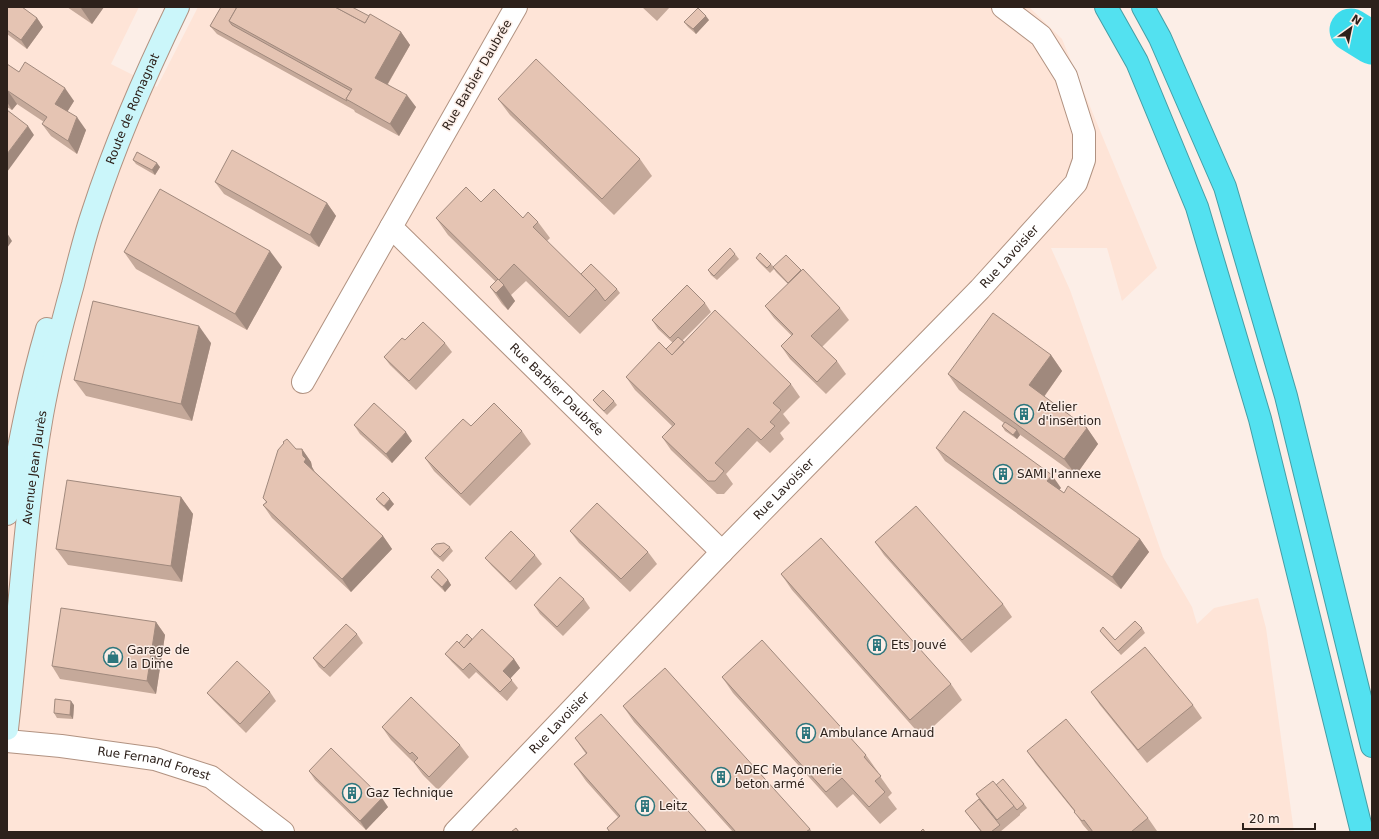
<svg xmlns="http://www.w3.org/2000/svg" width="1379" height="839" font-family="'DejaVu Sans',sans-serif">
	<rect width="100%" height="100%" fill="#fceee7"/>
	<polygon fill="#fee4d7" points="7,7 139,7 111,64 157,87 198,7 1029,7 1062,39 1157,268 1122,301 1107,248 1051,248 1070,290 1163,557 1192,607 1197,624 1214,608 1258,598 1266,628 1294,832 7,832"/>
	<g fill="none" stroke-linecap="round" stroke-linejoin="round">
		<polyline stroke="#3edcec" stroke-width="43" points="1351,30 1372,43"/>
		<defs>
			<g id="street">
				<path id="s1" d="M516,7L391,227L722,552"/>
				<polyline points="303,382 391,227"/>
				<path id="s2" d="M7,741L61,746L155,759L211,777L283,832"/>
				<path id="s3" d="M455,832L722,552L980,289L1076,183L1084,160V133L1066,76L1041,36L1003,7"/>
			</g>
			<g id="secondary">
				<path d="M7,514C18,451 29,390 47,329"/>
				<path id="s4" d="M7,729C19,624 24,519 42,415C50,371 61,327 73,284C79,260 85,235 93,212C116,141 146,73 178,7"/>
			</g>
			<g id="highway">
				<polyline points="1106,7 1137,62 1197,207 1260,419 1362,832"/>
				<polyline points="1143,7 1160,38 1225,187 1286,396 1372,746"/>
			</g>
		</defs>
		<use href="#street" stroke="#b19281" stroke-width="24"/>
		<use href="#secondary" stroke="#b19281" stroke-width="24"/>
		<use href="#highway" stroke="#469ea5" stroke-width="24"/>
		<use href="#street" stroke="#fff" stroke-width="22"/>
		<use href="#secondary" stroke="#cbf6fa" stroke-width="22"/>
		<use href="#highway" stroke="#53e1f0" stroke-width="22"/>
	</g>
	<g fill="#c5a99a">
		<polygon points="7,7 37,18 43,27 27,49 7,34"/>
		<polygon points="67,7 104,7 92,24"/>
		<polygon points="221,7 369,16 401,32 410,45 388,84 416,107 399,136 355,112 354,110 217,34 210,26"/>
		<polygon points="642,7 670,7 657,21"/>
		<polygon points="709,20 696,34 688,27 684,22"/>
		<polygon points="7,64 19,72 74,101 67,112 86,130 77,154 51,136 42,124 44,122 17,104 12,110 7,107"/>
		<polygon points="498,99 640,159 652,176 614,215 510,115"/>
		<polygon points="133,160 160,167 155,175 136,164"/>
		<polygon points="215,182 327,203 336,216 319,247 224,194"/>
		<polygon points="481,202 523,218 538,222 550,238 547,241 581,274 617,289 620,293 580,334 526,281 511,295 515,301 508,310 502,304 490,287 496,282 448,235 436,218"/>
		<polygon points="124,252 282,267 247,330 136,269"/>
		<polygon points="735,254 739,259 717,280 711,275 708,270"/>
		<polygon points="756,258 771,264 774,267 801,270 840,308 849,320 822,347 837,361 846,374 826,394 790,359 781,346 792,336 774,318 765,306 788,284 776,272 774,269 770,273 759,262"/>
		<polygon points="705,303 711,312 682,341 684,342 791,384 800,397 783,414 790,423 780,433 784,439 770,453 757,441 726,474 733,484 724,494 717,494 671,450 662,437 672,426 635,390 626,377 666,349 673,343 658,329 652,320"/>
		<polygon points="405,340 445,343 452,352 416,390 390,365 384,357"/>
		<polygon points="211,343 192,421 86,396 74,380"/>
		<polygon points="1051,355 1062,371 1044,397 1087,428 1098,444 1076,475 1019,434 1020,435 1017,439 1005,431 1002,426 1004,423 959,390 948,374"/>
		<polygon points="593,400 614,401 617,405 607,415 597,405"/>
		<polygon points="354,425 412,441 392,463 360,434"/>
		<polygon points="471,426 522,431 531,444 470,506 434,471 425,458"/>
		<polygon points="936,448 1061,488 1059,489 1064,493 1140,539 1149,552 1121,589 945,461"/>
		<polygon points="296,449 302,449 311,462 312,467 314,471 383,536 392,549 351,592 272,518 263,505 266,502 263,498"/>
		<polygon points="181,497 193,514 182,582 68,565 56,549"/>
		<polygon points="376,499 394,504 388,511 379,503"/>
		<polygon points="570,531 648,552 657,564 630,592 579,543"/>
		<polygon points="875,542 1003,604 1012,617 971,653 884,555"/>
		<polygon points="450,547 453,551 443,562 434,554 431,549"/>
		<polygon points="535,555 542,564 516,590 492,566 485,558"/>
		<polygon points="781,574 951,684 962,700 922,737 792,590"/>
		<polygon points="431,577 448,580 451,585 445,592 434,581"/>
		<polygon points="584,599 590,608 563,636 540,614 534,605"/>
		<polygon points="156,622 165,635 156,694 60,679 52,666"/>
		<polygon points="1142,628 1145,633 1121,655 1103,635 1100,631 1115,640"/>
		<polygon points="357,634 363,643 330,677 319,667 313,658"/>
		<polygon points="472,639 514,659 520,668 510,678 518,688 507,701 476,672 469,679 452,662 445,654 459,643"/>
		<polygon points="722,677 866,755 878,772 877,772 892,793 888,797 897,809 880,824 853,794 837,808 733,693"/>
		<polygon points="270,692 276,701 246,733 214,701 207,693"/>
		<polygon points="1091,692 1193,705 1202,718 1147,763 1100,705"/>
		<polygon points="74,705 73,719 57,718 54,713"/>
		<polygon points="623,706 810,829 812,832 733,832 634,722"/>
		<polygon points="382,727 460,745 469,757 438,790 423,775 414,763 391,740"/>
		<polygon points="575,738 707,832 609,832 607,828 618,817 586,781 574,764 586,754"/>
		<polygon points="1027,751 1148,818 1157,831 1156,832 1089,832 1083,825 1074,811 1036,764"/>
		<polygon points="309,771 388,807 366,830 315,780"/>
		<polygon points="996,785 1024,804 1027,808 1020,814 1020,815 1000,832 981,832 965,811 979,799 976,794"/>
	</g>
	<g fill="#a0897d">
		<polygon points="81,7 104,7 92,24 81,8"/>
		<polygon points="706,16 709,20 696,34 693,29"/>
		<polygon points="37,18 43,27 27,49 21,40"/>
		<polygon points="401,32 410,45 384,90 375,78"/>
		<polygon points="65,88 74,101 64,117 55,104"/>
		<polygon points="8,91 17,104 12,110 7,102 7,92"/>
		<polygon points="407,95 416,107 399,136 390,124"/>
		<polygon points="77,117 86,130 77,154 68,141"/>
		<polygon points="28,126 34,135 7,172 7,154"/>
		<polygon points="157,163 160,167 155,175 152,170"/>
		<polygon points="327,203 336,216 319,247 310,235"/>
		<polygon points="7,233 12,241 7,248"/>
		<polygon points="270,251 282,267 247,330 235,314"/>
		<polygon points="504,285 515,301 508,310 496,293"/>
		<polygon points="199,326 211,343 192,421 181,404"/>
		<polygon points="1051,355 1062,371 1040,402 1029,385"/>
		<polygon points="1087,428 1098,444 1076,475 1064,459"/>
		<polygon points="1017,430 1020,435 1017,439 1013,435"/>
		<polygon points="406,432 412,441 392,463 386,454"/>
		<polygon points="302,449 311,462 312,467 315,472 304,462 303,456"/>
		<polygon points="1052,475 1061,488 1056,493 1047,481"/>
		<polygon points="181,497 193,514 182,582 171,566"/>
		<polygon points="390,499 394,504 388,511 384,506"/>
		<polygon points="383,536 392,549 351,592 342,579"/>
		<polygon points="1140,539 1149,552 1121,589 1112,577"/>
		<polygon points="448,580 451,585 445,592 442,587"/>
		<polygon points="156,622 165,635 156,694 147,681"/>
		<polygon points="514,659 520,668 509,680 503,671"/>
		<polygon points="71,701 74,705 73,719 70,715"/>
		<polygon points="382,798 388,807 366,830 360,821"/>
	</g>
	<g fill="#e5c4b3" stroke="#a0897d">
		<polygon points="7,7 22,7 37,18 21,40 7,30"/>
		<polygon points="221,7 237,7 229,21 232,25 351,91 346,99 347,101 210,26"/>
		<polygon points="237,7 335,7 365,23 370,14 401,32 375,78 407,95 390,124 346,99 352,89 229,21"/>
		<polygon points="335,7 352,7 369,16 365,23"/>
		<polygon points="698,8 706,16 693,29 684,22"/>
		<polygon points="536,59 640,159 602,199 498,99"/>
		<polygon points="25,62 65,88 55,104 77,117 68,141 42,124 47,117 8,91 7,92 7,64 19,72"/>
		<polygon points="7,110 28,126 7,154"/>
		<polygon points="232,150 327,203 310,235 215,182"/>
		<polygon points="137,152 157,163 152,170 133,160"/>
		<polygon points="466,187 481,202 494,189 523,218 528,212 538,222 533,227 596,289 569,317 514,264 499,280 436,218"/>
		<polygon points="160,189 270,251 235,314 124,252"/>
		<polygon points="730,248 735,254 714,276 708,270"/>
		<polygon points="760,253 771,264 767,268 756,258"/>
		<polygon points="786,255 801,270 788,283 773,267"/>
		<polygon points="591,264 617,289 605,301 596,289 581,274"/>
		<polygon points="803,269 840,308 811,336 837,361 817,382 781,346 793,334 765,306"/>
		<polygon points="498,279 504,285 496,293 490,287"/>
		<polygon points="687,285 705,303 670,338 652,320"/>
		<polygon points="93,301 199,326 181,404 74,380"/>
		<polygon points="715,310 791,384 773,403 781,410 770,422 775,426 761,440 748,428 715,463 724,471 715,481 708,481 662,437 675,424 626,377 659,342 672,355"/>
		<polygon points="993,313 1051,355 1029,385 1087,428 1064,459 948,374"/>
		<polygon points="423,322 445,343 409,381 384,357 402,338 405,340"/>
		<polygon points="678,337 684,342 672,355 666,349"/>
		<polygon points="603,390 614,401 604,411 593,400"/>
		<polygon points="374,403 406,432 386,454 354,425"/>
		<polygon points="494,403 522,431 461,494 425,458 463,419 471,426"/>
		<polygon points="964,411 1052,475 1047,481 1064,493 1068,486 1140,539 1112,577 936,448"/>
		<polygon points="1005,422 1017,430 1013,435 1002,426"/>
		<polygon points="287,439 296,449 302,449 303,456 306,459 304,462 383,536 342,579 263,505 267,502 263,498 278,450 284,443 283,442"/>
		<polygon points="67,480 181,497 171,566 56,549"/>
		<polygon points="383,492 390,499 384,506 376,499"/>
		<polygon points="597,503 648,552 621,579 570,531"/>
		<polygon points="916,506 1003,604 962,640 875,542"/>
		<polygon points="511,531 535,555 510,582 485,558"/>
		<polygon points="821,538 951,684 910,720 781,574"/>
		<polygon points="444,543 450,547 440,557 431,549 436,544"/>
		<polygon points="438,569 448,580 442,587 431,577"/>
		<polygon points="560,577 584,599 557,627 534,605"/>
		<polygon points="61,608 156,622 147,681 52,666"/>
		<polygon points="1135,621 1142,628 1118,651 1100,631 1103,627 1115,640"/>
		<polygon points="346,624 357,634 324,668 313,658"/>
		<polygon points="482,629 514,659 503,671 512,680 500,692 470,663 463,670 445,654 457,641 464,648"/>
		<polygon points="467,634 472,639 464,648 459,643"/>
		<polygon points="762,640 866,755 864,757 881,776 875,781 885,792 869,807 842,778 826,792 722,677"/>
		<polygon points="1145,647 1193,705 1138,750 1091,692"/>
		<polygon points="237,661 270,692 240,724 207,693"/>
		<polygon points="665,668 810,829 806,832 736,832 623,706"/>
		<polygon points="411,697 460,745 429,777 414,762 418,758 412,752 410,754 382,727"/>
		<polygon points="55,699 71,701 70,715 54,713"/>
		<polygon points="601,714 707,832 610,832 607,828 620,816 574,764 587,753 575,738"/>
		<polygon points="1066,719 1148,818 1131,832 1093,832 1084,820 1082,821 1074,812 1075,811 1027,751"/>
		<polygon points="331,748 382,798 360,821 309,771"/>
		<polygon points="1003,779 1024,804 1017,810 996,785"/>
		<polygon points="993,781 1014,806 997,820 976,794"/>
		<polygon points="979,799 1000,825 991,832 982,832 965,811"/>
		<polygon points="516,828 519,832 511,832"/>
		<polygon points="923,829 925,832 920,832"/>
	</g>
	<defs>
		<symbol id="building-ring" viewBox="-11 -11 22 22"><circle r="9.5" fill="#fceee7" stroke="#2d767d" stroke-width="1.5"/><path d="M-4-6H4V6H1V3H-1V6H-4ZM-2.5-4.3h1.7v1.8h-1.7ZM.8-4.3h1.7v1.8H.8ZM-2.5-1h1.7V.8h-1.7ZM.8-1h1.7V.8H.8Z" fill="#2d767d"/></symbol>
		<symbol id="shop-ring" viewBox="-11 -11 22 22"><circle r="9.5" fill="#fceee7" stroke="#2d767d" stroke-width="1.5"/><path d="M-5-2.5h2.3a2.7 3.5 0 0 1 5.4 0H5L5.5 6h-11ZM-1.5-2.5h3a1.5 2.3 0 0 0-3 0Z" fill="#2d767d"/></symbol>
	</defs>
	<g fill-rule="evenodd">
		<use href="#building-ring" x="1013" y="403" width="22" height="22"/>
		<use href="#building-ring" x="992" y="463" width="22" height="22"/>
		<use href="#building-ring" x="866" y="634" width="22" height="22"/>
		<use href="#shop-ring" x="102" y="646" width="22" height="22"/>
		<use href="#building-ring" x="795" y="722" width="22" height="22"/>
		<use href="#building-ring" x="710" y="766" width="22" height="22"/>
		<use href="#building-ring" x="341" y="782" width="22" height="22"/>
		<use href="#building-ring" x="634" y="795" width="22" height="22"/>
	</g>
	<g text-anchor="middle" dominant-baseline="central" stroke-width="3" stroke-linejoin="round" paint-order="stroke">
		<g font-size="12" fill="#2d211b" stroke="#fceee7">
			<text transform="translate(477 75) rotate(-60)">Rue Barbier Daubrée</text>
			<text stroke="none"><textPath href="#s4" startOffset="636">Route de Romagnat</textPath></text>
			<text stroke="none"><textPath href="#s3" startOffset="799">Rue Lavoisier</textPath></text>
			<text stroke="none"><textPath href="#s1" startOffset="485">Rue Barbier Daubrée</textPath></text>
			<text stroke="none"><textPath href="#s4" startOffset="263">Avenue Jean Jaurès</textPath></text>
			<text stroke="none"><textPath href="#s3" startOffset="475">Rue Lavoisier</textPath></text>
			<text stroke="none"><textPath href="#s3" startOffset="151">Rue Lavoisier</textPath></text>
			<text stroke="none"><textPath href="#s2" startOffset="149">Rue Fernand Forest</textPath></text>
		</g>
		<g font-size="12" fill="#2d211b" stroke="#fceee7" text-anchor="start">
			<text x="1038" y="407">Atelier<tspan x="1038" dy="14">d'insertion</tspan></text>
			<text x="1017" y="474">SAMI l'annexe</text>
			<text x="891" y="645">Ets Jouvé</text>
			<text x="127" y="650">Garage de<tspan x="127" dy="14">la Dime</tspan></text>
			<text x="820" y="733">Ambulance Arnaud</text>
			<text x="735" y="770">ADEC Maçonnerie<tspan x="735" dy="14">beton armé</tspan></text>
			<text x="366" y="793">Gaz Technique</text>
			<text x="659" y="806">Leitz</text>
		</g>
	</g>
	<rect width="1379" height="839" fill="none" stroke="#2d211b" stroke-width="16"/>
	<g transform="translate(1351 28) rotate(33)" stroke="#fceee7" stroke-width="3" paint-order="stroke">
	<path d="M0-3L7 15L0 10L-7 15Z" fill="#2d211b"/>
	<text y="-6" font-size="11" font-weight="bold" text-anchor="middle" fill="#2d211b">N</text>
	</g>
	<path d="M1243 823v6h72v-6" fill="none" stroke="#2d211b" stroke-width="2"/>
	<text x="1249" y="823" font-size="12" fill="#2d211b" stroke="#fceee7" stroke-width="3" paint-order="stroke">20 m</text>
</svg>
